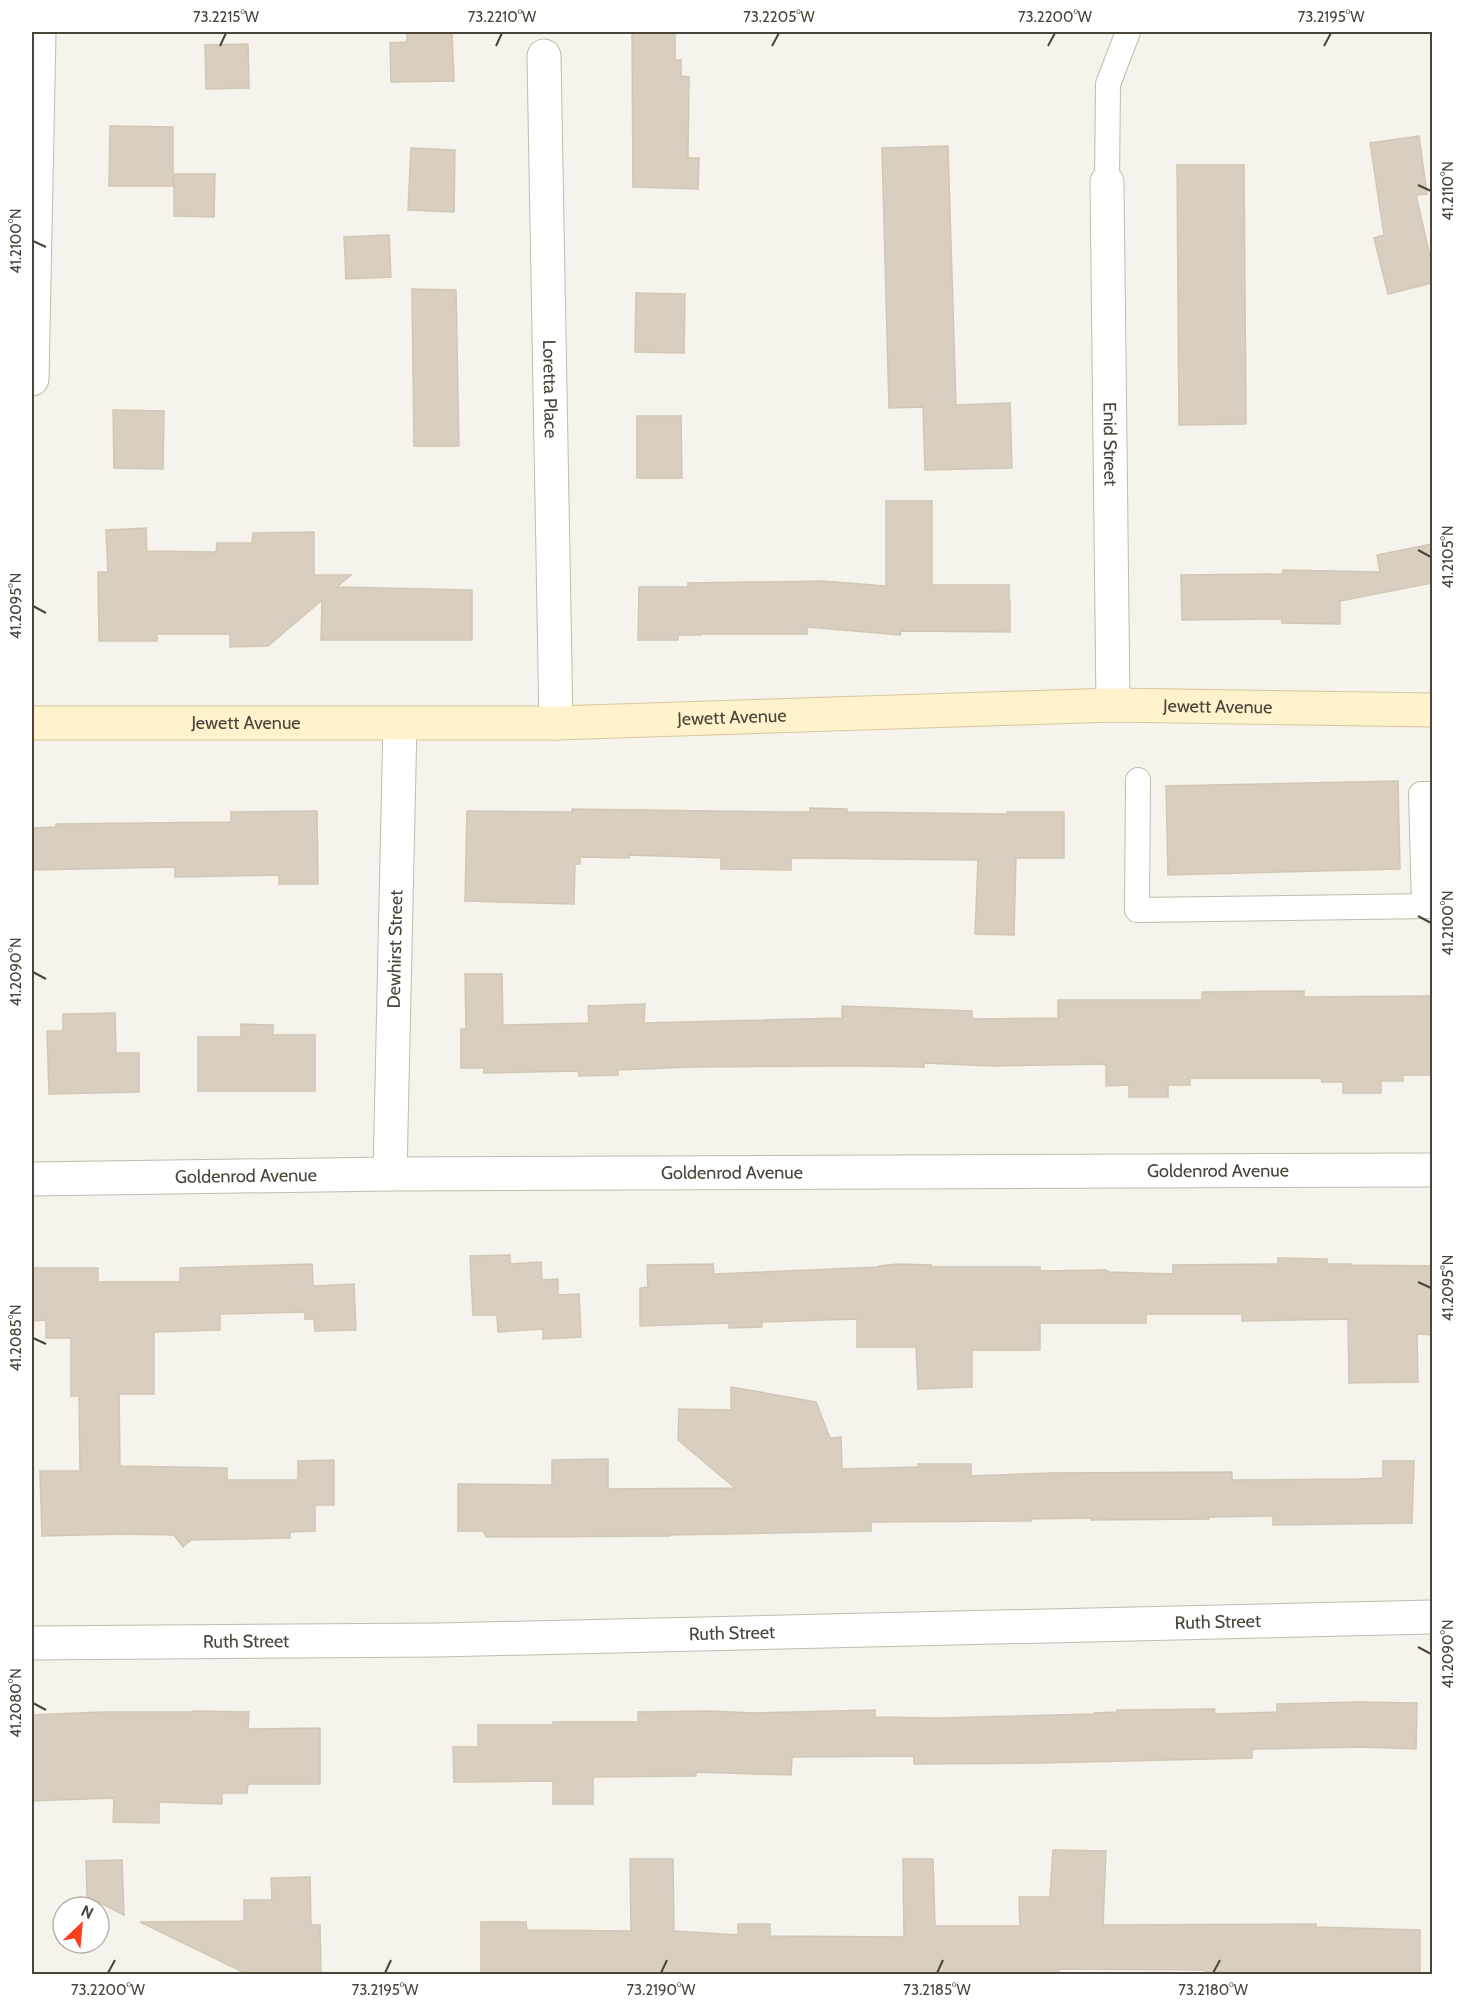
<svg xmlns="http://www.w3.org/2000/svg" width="1464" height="2006" font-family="Cabin,sans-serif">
	<rect width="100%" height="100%" fill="#f6f3ec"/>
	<g fill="#d8cfc1" stroke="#d3c7b4" stroke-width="1.5">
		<polygon points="407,32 452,32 454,81 391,82 390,43 407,42"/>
		<polygon points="632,32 675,32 675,60 681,60 681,76 689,77 688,158 699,158 698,189 633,187"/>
		<polygon points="248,44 249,88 206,89 205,45"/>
		<polygon points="110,126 173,127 173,186 109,186"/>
		<polygon points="1419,136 1427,194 1416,195 1432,265 1432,283 1388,294 1374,238 1384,235 1370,143"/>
		<polygon points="948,146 956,405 1010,403 1012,468 925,470 923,407 889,408 882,148"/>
		<polygon points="411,148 455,150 454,212 408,210"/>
		<polygon points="1177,165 1244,165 1246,424 1179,425"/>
		<polygon points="174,174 215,174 214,217 174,216"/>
		<polygon points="389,235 391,277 346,279 344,237"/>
		<polygon points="412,289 456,290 459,446 414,446"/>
		<polygon points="636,293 685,294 684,353 635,352"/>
		<polygon points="113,410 164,411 163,469 114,468"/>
		<polygon points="637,416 681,416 682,478 637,478"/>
		<polygon points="886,501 932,501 932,585 1009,585 1009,600 1010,600 1010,632 901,631 900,635 807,627 807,634 701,634 701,635 678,635 678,640 638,640 639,587 688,587 688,583 822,581 886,586"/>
		<polygon points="146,528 147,551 216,552 217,543 252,543 253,533 314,532 314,575 351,575 337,587 472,590 472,640 321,640 322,600 268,646 230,647 230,634 157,634 157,641 99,641 98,572 108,572 106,530"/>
		<polygon points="1432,544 1432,583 1340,601 1340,624 1282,623 1282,619 1182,620 1181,575 1283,574 1283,570 1380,572 1377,555"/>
		<polygon points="1398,781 1400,869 1168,875 1166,786"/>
		<polygon points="810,808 847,809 847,812 1007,814 1007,812 1064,812 1064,858 1016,858 1014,935 975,934 978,860 791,858 791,870 721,869 721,858 629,855 629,858 580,857 580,864 575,864 574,904 465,901 467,811 572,812 572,809 789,812 810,812"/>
		<polygon points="317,811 318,884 279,884 279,875 175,877 175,867 32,870 32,828 56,827 56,824 231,822 231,812"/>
		<polygon points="465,974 502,974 503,1025 589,1023 588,1006 645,1004 644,1023 842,1018 842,1006 972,1011 972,1019 1058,1018 1058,1000 1202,1000 1202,992 1304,991 1304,997 1432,996 1432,1075 1403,1075 1403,1081 1381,1081 1381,1093 1343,1093 1343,1082 1322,1082 1321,1078 1190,1078 1190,1085 1168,1085 1168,1097 1129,1097 1129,1085 1106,1086 1106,1064 993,1066 924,1063 924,1067 854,1066 691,1067 618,1070 618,1075 579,1076 578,1071 484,1073 484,1068 461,1068 461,1029 466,1029"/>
		<polygon points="115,1013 116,1053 139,1053 139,1092 49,1094 47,1031 63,1031 63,1014"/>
		<polygon points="241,1024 273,1025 273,1035 315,1035 315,1091 198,1091 198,1037 241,1037"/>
		<polygon points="510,1255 510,1264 541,1262 542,1280 558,1279 558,1295 579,1294 581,1337 543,1339 543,1329 498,1332 497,1315 473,1315 470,1256"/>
		<polygon points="1278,1258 1327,1259 1327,1264 1352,1264 1352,1265 1432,1266 1432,1335 1417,1334 1418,1382 1349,1383 1348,1319 1242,1321 1242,1314 1146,1314 1146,1323 1040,1323 1040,1350 972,1350 972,1387 918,1389 916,1347 857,1347 857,1319 762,1322 762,1327 729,1328 729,1323 640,1326 640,1288 648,1287 647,1265 713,1264 714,1274 879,1267 879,1266 898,1264 931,1265 931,1267 1040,1267 1040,1271 1106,1270 1109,1272 1173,1274 1173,1265 1278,1264"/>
		<polygon points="312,1264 313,1286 354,1284 356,1330 315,1331 314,1319 305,1319 305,1312 220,1314 220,1330 154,1332 154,1394 119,1394 120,1466 227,1468 227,1480 298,1480 298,1461 334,1460 334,1505 315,1505 315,1531 290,1532 290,1538 191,1540 183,1547 174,1535 124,1534 42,1536 40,1471 80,1471 79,1396 71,1396 71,1338 46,1338 46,1320 32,1321 32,1268 98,1268 98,1282 180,1282 180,1268"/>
		<polygon points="731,1387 816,1402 830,1438 841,1437 842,1469 918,1467 918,1464 971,1464 971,1476 1050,1473 1232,1472 1232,1480 1357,1479 1383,1478 1383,1461 1414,1461 1412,1523 1273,1525 1273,1516 1209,1517 1209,1519 1091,1520 1091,1518 1031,1519 1031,1521 871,1522 871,1531 670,1535 670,1536 486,1537 483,1531 458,1531 458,1484 552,1485 552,1460 608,1459 608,1489 735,1488 678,1440 679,1409 731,1410"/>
		<polygon points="1358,1702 1417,1703 1416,1749 1361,1747 1252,1749 1252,1758 1041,1763 914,1764 914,1756 792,1757 791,1775 696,1772 696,1776 593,1777 593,1804 553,1804 553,1781 454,1782 453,1747 478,1747 478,1725 553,1725 553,1722 638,1722 638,1712 709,1711 754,1713 875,1710 875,1717 937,1718 1094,1714 1094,1713 1117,1712 1117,1710 1215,1709 1214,1714 1277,1712 1277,1704"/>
		<polygon points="193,1711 249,1712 248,1729 320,1728 320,1784 248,1784 247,1793 222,1793 222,1804 159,1802 159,1823 113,1822 114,1798 32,1801 32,1715 101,1712 193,1712"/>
		<polygon points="1053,1850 1106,1851 1103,1925 1316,1924 1316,1927 1420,1930 1420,1974 1205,1974 1205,1970 1059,1969 1059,1974 939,1974 939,1973 879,1974 481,1974 481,1922 526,1922 527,1930 631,1931 630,1859 673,1859 674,1931 738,1935 738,1924 770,1924 770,1936 904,1937 903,1859 933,1859 935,1926 1020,1926 1019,1897 1050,1897"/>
		<polygon points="122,1860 124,1915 87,1896 86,1861"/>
		<polygon points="310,1877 311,1925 320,1925 321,1974 247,1974 140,1922 244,1921 244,1900 272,1900 271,1878"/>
	</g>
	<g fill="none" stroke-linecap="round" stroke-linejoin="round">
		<defs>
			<g id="lane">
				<polyline points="1107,182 1108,84 1128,32"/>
				<polyline points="1138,780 1137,910 1432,906"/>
				<polyline points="1424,906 1421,794 1432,794"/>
			</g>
			<g id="street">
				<path id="s1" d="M544,56L556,723"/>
				<path id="s2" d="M1107,182L1113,705"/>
				<polyline points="32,379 39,32"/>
				<path id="s3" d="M390,1174L400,723"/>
				<path id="s4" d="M32,1179L390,1174L1432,1170"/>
				<path id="s5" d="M32,1643L439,1640L1432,1617"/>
			</g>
			<g id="secondary">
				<path id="s6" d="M32,723H556L1113,705L1432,710"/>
			</g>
		</defs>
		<use href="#lane" stroke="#c2bbae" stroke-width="26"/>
		<use href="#street" stroke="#c2bbae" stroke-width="35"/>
		<use href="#secondary" stroke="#d6c79b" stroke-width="35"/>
		<use href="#lane" stroke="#fff" stroke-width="24"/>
		<use href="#street" stroke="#fff" stroke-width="33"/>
		<use href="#secondary" stroke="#fff3cd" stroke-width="33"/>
	</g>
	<path fill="none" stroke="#4b4439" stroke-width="2" d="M220,46L226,33M496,46L502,33M772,46L779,33M1048,46L1055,33M1324,46L1331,33M1418,185L1431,191M33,241L46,247M1418,550L1431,557M33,606L46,613M1418,916L1431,923M33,972L46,979M1418,1282L1431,1288M33,1338L46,1344M1418,1647L1431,1654M33,1703L46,1710M108,1973L115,1960M385,1973L391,1960M661,1973L667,1960M937,1973L943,1960M1213,1973L1220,1960"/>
	<g text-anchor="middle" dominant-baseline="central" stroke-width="4.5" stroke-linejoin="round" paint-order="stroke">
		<g font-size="18" fill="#4b4439" stroke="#fff">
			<text stroke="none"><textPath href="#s1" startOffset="333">Loretta Place</textPath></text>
			<text stroke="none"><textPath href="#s2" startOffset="262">Enid Street</textPath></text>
			<text stroke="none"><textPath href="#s6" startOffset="1186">Jewett Avenue</textPath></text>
			<text stroke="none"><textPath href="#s6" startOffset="700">Jewett Avenue</textPath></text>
			<text stroke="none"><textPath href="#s6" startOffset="214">Jewett Avenue</textPath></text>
			<text stroke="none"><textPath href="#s3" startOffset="225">Dewhirst Street</textPath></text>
			<text stroke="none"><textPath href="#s4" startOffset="1186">Goldenrod Avenue</textPath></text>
			<text stroke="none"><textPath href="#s4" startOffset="700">Goldenrod Avenue</textPath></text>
			<text stroke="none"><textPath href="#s4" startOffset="214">Goldenrod Avenue</textPath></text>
			<text stroke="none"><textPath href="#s5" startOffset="1186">Ruth Street</textPath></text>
			<text stroke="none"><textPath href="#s5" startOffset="700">Ruth Street</textPath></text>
			<text stroke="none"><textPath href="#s5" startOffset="214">Ruth Street</textPath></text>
		</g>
	</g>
	<rect width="1464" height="2006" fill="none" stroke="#ffffff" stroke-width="66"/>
	<g transform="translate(81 1925) rotate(26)"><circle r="28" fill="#ffffff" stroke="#b7b4b0" stroke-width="1.5"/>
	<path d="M0-4.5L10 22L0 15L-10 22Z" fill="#fc3f1d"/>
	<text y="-9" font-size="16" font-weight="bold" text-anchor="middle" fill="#4b4439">N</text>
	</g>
	<rect x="33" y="33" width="1398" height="1940" fill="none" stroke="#4b4439" stroke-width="2"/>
	<g font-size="15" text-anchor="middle" fill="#4b4439">
		<text x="226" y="22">73.2215°W</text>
		<text x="502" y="22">73.2210°W</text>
		<text x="779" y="22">73.2205°W</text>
		<text x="1055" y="22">73.2200°W</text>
		<text x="1331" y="22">73.2195°W</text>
		<text transform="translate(1448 191) rotate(-90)" y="5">41.2110°N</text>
		<text transform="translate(16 241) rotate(-90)" y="5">41.2100°N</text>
		<text transform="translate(1448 557) rotate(-90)" y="5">41.2105°N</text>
		<text transform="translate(16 606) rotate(-90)" y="5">41.2095°N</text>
		<text transform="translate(1448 923) rotate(-90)" y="5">41.2100°N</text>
		<text transform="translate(16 972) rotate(-90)" y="5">41.2090°N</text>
		<text transform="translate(1448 1288) rotate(-90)" y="5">41.2095°N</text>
		<text transform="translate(16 1338) rotate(-90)" y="5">41.2085°N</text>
		<text transform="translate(1448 1654) rotate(-90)" y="5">41.2090°N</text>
		<text transform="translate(16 1703) rotate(-90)" y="5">41.2080°N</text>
		<text x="108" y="1995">73.2200°W</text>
		<text x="385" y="1995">73.2195°W</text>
		<text x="661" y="1995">73.2190°W</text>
		<text x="937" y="1995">73.2185°W</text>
		<text x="1213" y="1995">73.2180°W</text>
	</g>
</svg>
